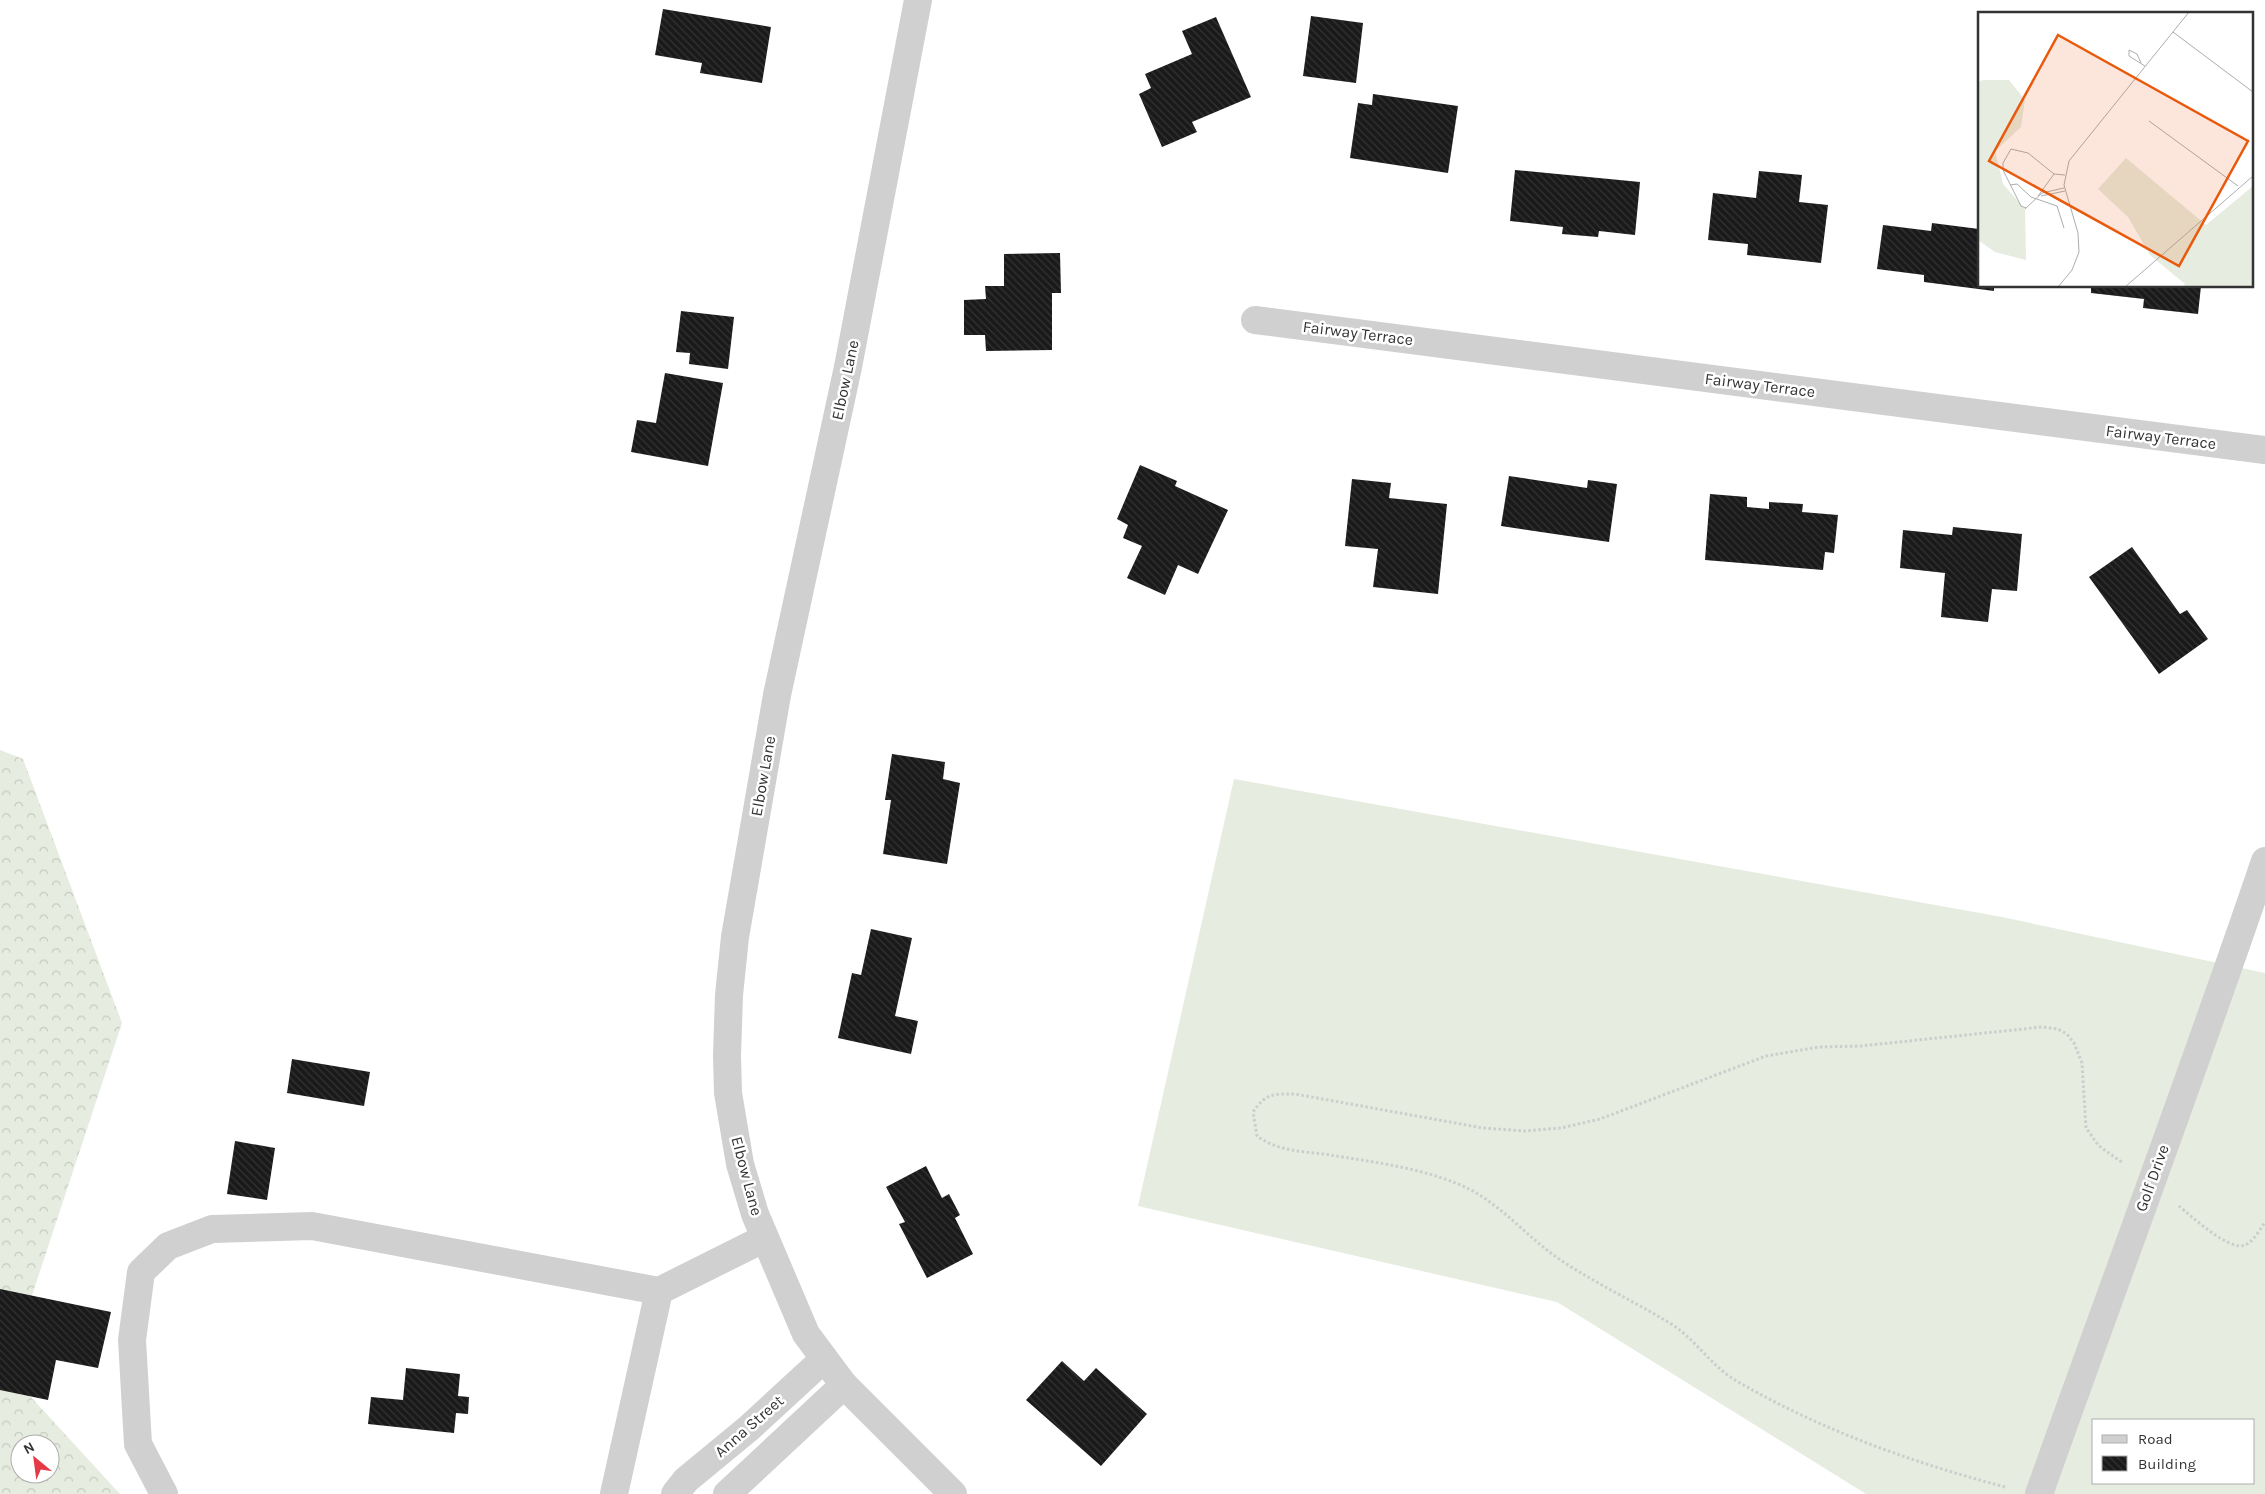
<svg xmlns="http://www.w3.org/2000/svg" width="2265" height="1494" font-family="Karla,sans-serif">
	<defs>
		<pattern id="forest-crowns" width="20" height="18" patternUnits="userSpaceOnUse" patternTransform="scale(1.25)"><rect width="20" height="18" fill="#e6ecdf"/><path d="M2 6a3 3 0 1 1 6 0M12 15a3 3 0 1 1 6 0" fill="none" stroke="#c6cbc0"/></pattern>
		<pattern id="building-back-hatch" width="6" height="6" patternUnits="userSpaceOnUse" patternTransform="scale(1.25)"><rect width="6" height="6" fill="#1a1a1a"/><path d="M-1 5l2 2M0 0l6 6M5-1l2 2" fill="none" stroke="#333"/></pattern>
	</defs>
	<rect width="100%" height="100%" fill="#fff"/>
	<path fill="#e6ecdf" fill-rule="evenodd" d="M1234,779L2002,917L2265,973V1494H1866L1557,1302L1138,1206ZM2094,1420H2254V1483H2094Z"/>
	<path fill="url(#forest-crowns)" fill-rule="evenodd" d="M0,750L23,759L122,1023L7,1371L120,1494H0ZM20,1444H50V1474H20Z"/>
	<g fill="url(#building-back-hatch)">
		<polygon points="663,9 771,27 762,83 700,73 702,63 655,55"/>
		<polygon points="1311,16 1363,23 1356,83 1303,76"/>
		<polygon points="1216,17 1251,97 1192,122 1197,132 1162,147 1139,94 1151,88 1145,74 1192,54 1182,31"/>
		<polygon points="1373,94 1458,106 1448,173 1350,158 1358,103 1372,105"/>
		<polygon points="1515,170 1640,182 1635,235 1599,231 1598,237 1562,234 1563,227 1510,221"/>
		<polygon points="1759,171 1802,175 1799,202 1828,205 1821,263 1747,255 1748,244 1708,240 1713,193 1756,198"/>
		<polygon points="1932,223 1979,229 1979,286 1994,286 1994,291 1924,282 1924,275 1877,269 1883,225 1931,231"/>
		<polygon points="1060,253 1061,293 1052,293 1052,350 986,351 985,335 964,335 964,300 986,299 985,286 1004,286 1004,254"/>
		<polygon points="2091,286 2201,286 2198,314 2143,308 2144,299 2091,293"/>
		<polygon points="681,311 734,317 728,369 689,364 690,353 676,352"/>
		<polygon points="665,373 723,383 708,466 631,452 637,420 656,423"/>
		<polygon points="1140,465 1177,481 1175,486 1228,510 1198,574 1178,565 1165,595 1127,578 1142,546 1123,538 1128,525 1117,519"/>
		<polygon points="1509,476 1587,488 1588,480 1617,484 1609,542 1501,526"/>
		<polygon points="1352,479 1391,483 1389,498 1447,504 1438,594 1373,587 1378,549 1345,546"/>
		<polygon points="1710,494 1747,497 1747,507 1769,509 1769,502 1803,504 1802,512 1838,515 1834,553 1825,552 1823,570 1705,560"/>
		<polygon points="1953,527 2022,534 2017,591 1992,589 1988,622 1941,617 1945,573 1900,568 1903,530 1952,535"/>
		<polygon points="2132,547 2180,614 2187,610 2208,639 2159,674 2089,577"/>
		<polygon points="892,754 945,762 943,779 960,783 947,864 883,854 891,800 885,800"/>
		<polygon points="871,929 912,938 895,1016 918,1021 911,1054 838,1038 852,973 861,975"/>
		<polygon points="292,1059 370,1072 364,1106 287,1093"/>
		<polygon points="235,1141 275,1148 267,1200 227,1194"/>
		<polygon points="926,1166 942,1198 949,1194 960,1215 955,1218 973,1254 927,1278 899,1224 905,1222 886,1187"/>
		<polygon points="0,1289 111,1312 98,1368 56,1360 48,1400 0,1390"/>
		<polygon points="1062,1361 1084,1381 1096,1368 1147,1414 1101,1466 1026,1400"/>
		<polygon points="406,1368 460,1374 458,1396 469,1397 468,1414 456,1413 454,1433 368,1424 371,1397 403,1400"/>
	</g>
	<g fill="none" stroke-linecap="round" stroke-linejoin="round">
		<g stroke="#cdcdcd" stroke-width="3" stroke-dasharray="2.5 2.5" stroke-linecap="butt">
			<path d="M2179,1206C2191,1216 2230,1252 2245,1245C2253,1242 2260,1230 2265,1222"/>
			<path d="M2005,1487C1911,1462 1820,1430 1735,1380C1710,1365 1694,1337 1668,1322C1633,1301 1597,1284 1562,1261C1530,1240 1504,1207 1469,1189C1429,1169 1374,1162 1330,1155C1304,1151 1279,1152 1257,1136L1253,1112C1266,1093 1273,1094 1295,1094L1483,1128L1524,1131L1561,1128L1600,1119L1766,1056L1819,1047L1861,1046L2042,1027L2058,1029L2067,1034L2074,1043L2082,1063L2086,1128L2099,1146L2123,1163"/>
		</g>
		<g stroke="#d0d0d0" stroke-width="28">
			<polyline points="918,0 848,367 777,695 735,937 729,995 727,1056 728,1093 740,1164 755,1214 806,1334 844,1385 953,1494"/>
			<polyline points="1255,320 2265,450"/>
			<polyline points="164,1494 138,1444 132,1340 141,1272 168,1246 212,1229 312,1226 659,1291 765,1238"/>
			<polyline points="614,1494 659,1291"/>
			<polyline points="675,1494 686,1480 749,1428 824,1359"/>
			<polyline points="727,1494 844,1385"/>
			<path d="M2039,1494C2114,1283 2193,1073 2265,861"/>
		</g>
	</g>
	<g text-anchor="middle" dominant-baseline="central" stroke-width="5" stroke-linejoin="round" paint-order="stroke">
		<g font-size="16" fill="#333" stroke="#fff">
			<text transform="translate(1358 333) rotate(7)">Fairway Terrace</text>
			<text transform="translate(845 380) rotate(-78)">Elbow Lane</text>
			<text transform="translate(1760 385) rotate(7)">Fairway Terrace</text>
			<text transform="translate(2161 437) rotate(7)">Fairway Terrace</text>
			<text transform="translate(763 776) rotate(-80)">Elbow Lane</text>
			<text transform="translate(747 1176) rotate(75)">Elbow Lane</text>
			<text transform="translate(2152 1178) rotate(-70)">Golf Drive</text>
			<text transform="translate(749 1426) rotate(-41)">Anna Street</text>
		</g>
	</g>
	<g transform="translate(1978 12)">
		<rect width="275" height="275" fill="#fff"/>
		<path d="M148,146L228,213L275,174V275H205L207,272L172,243L150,205L120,177Z" fill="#e6ecdf"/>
		<path d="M5,68H31L47,88L43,115L17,139L25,172L47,197L48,248L17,240L0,228V70Z" fill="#e6ecdf"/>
		<path fill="none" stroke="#adadad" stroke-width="1" d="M195,20L275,80M163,51L159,42L151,38V44L167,54M171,109L260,174M32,173L39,172L53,185L79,194L86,216M60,184L76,162M63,184L87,179M48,196L43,194L25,158V151L33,137L50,141L76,162L87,163M47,197L64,181L86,176M80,275L94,258L101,240L100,221L86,173L91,149L211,0M147,275L275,164"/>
		<path fill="#e8590c" fill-opacity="0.15" stroke="#e8590c" stroke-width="2.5" d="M80,23L270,129L201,254L11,149Z"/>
		<rect width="275" height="275" fill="none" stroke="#333" stroke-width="2.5"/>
	</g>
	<rect x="2092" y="1419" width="162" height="65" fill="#ffffff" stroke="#adadad"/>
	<rect x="2102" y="1435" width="25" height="8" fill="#d0d0d0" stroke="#adadad"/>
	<text x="2138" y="1444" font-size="15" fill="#333333">Road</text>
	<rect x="2102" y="1456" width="25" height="15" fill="url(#building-back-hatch)" stroke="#adadad"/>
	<text x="2138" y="1469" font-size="15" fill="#333333">Building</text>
	<g transform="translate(35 1459) rotate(331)"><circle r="24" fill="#ffffff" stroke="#adadad"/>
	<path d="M0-4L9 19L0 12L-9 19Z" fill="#e63946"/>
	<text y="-8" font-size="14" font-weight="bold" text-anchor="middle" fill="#333333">N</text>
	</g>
</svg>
